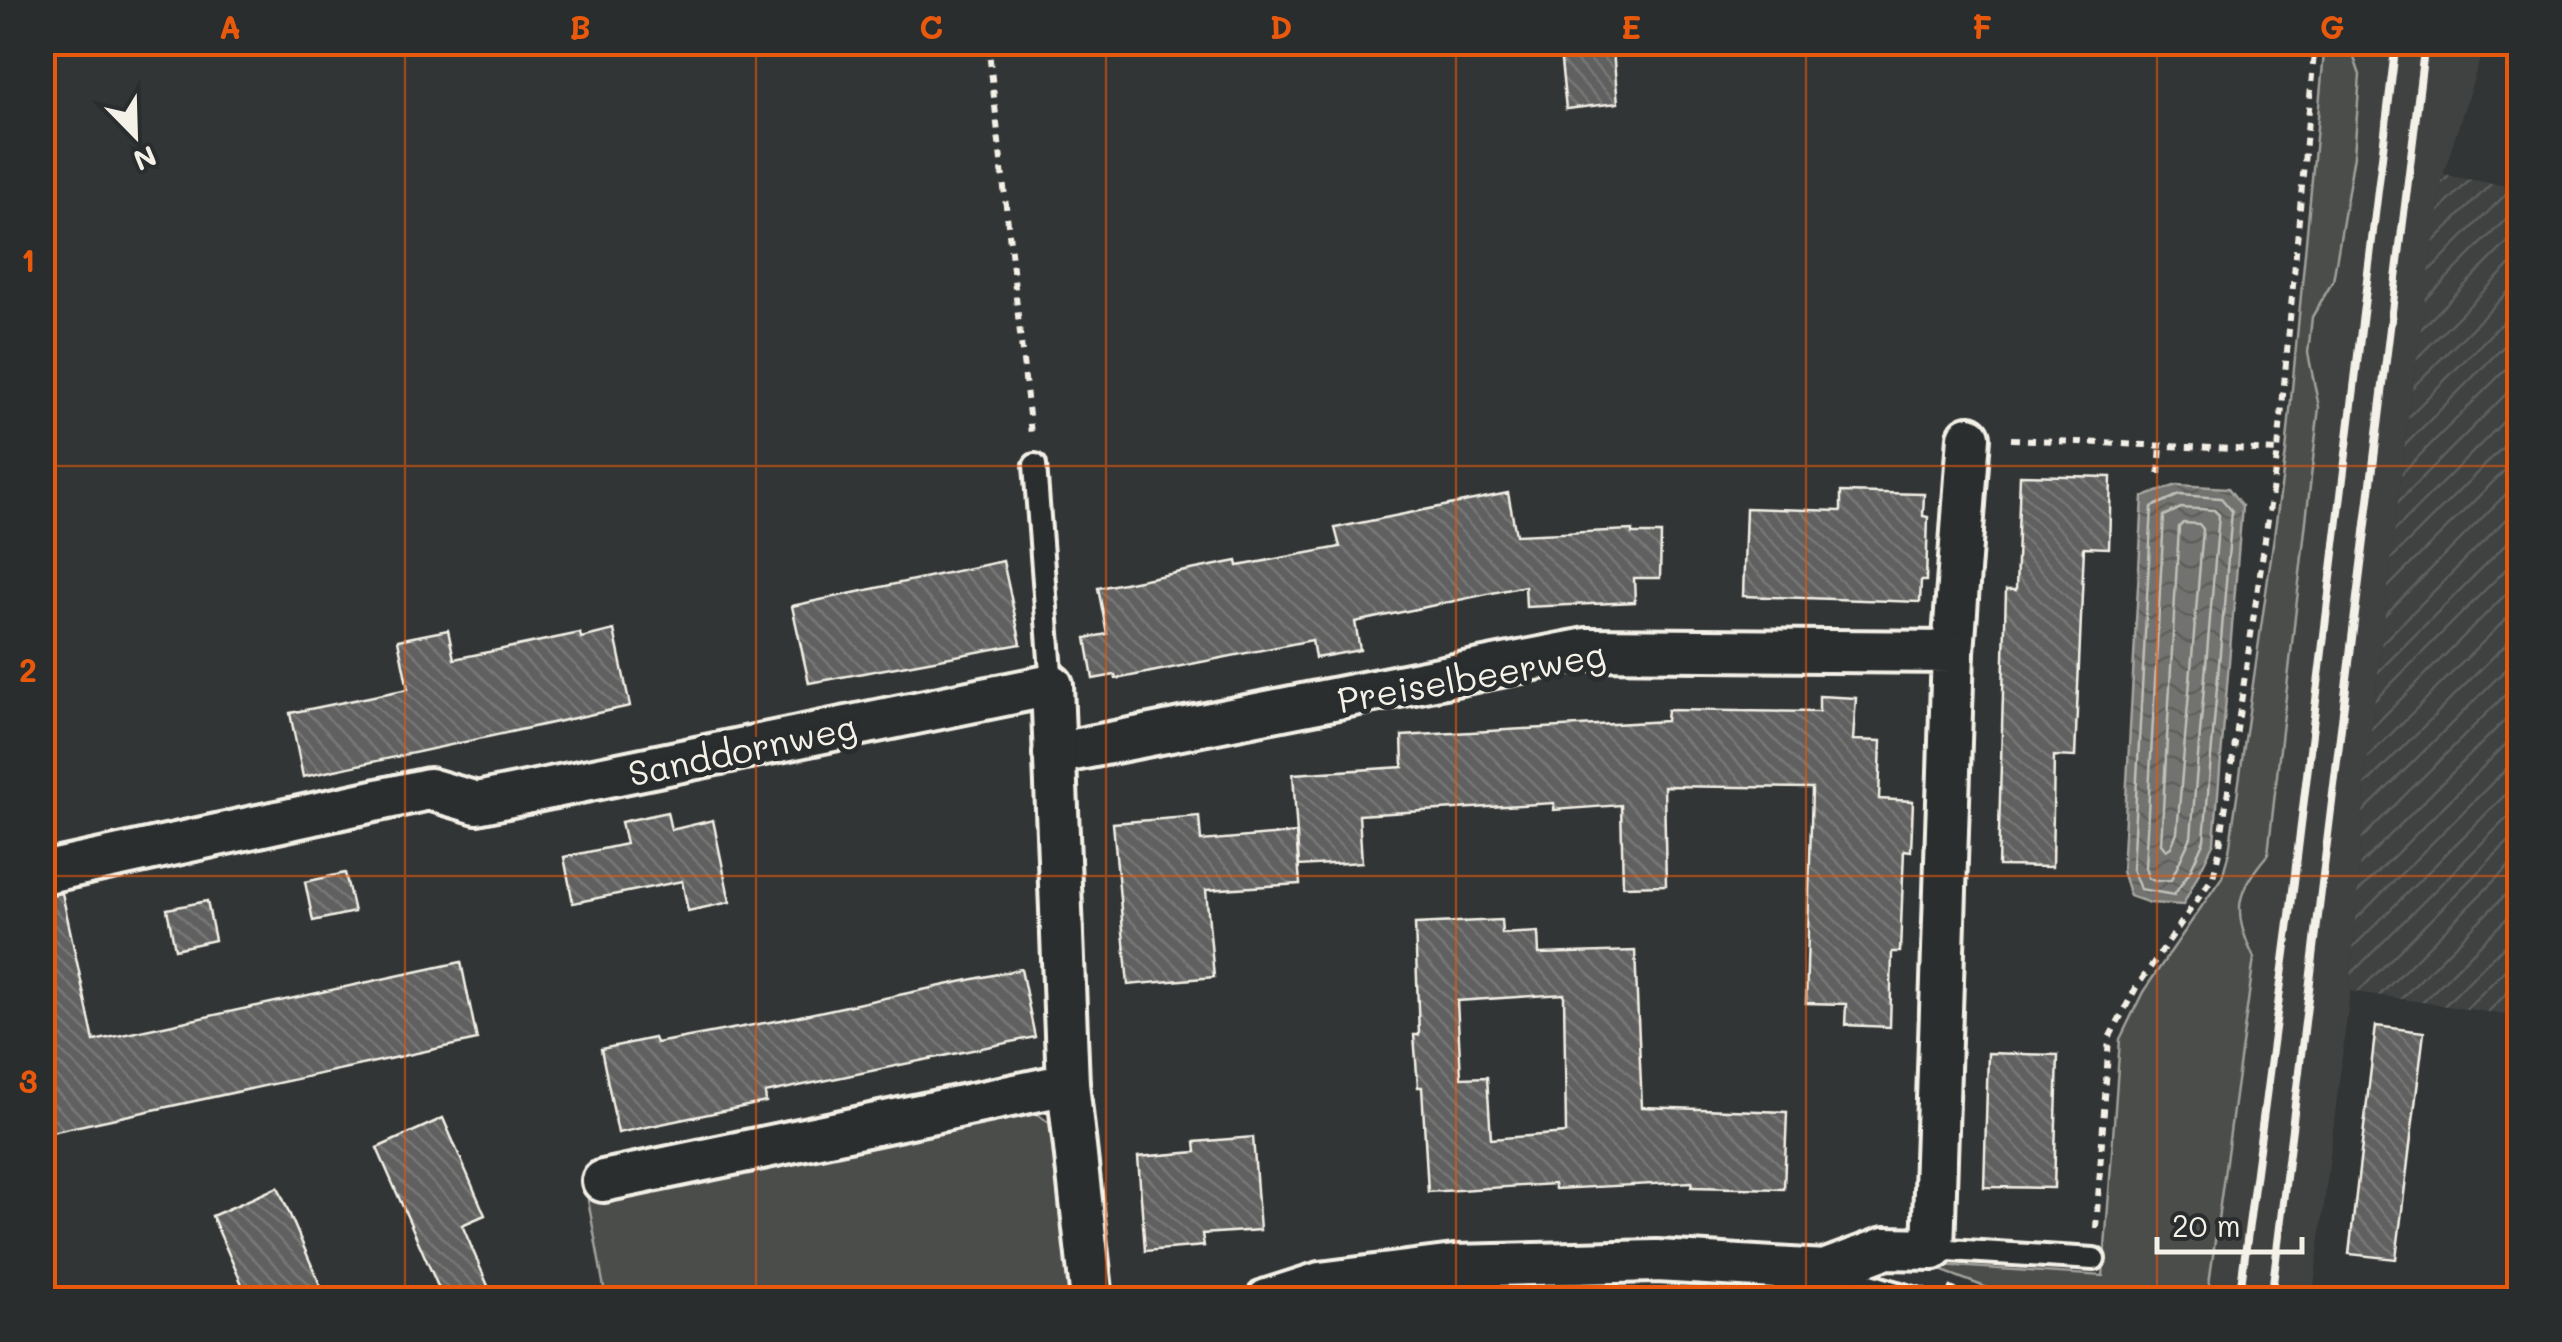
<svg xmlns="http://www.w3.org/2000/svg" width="2562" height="1342" font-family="Mali,sans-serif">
	<defs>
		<pattern id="industrial-furrows" width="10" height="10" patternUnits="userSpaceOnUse" patternTransform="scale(2.5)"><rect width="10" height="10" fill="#404242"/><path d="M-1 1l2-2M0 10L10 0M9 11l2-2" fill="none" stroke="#5c5e5d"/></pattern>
		<pattern id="water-waves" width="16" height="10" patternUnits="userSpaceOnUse" patternTransform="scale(2.5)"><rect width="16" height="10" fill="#727370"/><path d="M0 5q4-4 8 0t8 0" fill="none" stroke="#5e5e5b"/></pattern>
		<pattern id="building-back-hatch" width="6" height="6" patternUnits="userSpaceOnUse" patternTransform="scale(2.5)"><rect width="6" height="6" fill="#5f605f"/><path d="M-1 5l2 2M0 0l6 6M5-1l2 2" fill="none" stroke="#777776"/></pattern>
	</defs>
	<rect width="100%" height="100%" fill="#323535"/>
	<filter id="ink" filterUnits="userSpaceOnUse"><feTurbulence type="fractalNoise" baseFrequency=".01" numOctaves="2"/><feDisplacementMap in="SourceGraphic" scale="20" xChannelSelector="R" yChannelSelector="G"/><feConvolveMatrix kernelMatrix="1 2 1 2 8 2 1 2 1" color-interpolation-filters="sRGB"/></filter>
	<g filter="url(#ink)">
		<polygon fill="#404242" points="2349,43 2485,43 2443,175 2407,425 2366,774 2350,991 2314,1287 2316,1299 2207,1300 2254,958 2238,925 2244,882 2268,853 2319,407 2308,353 2312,317 2333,281 2354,155 2360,75"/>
		<polygon fill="url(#industrial-furrows)" points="2443,175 2519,188 2519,1017 2350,991 2366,774 2407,425"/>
		<g fill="#4b4d4c" stroke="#a09f9a" stroke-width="2.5">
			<path d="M2325,43H2349L2360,75L2354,155L2333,281L2312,317L2308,353L2319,407L2268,854C2235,893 2232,911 2254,958L2207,1299H2017L1924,1264L2103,1276L2120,1039L2143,992L2222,877L2229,852L2286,452Z"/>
			<polygon points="1029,1108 1060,1131 1073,1299 606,1299 588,1200"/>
		</g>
		<polygon fill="url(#water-waves)" stroke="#a6a5a0" stroke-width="2.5" points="2177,485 2228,488 2242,506 2214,842 2183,905 2150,903 2130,896 2122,871 2143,497"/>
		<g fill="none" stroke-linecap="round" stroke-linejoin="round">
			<g stroke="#c0bfb8" stroke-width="2.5">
				<polygon points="2179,495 2221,498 2232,511 2204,840 2190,871 2174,895 2140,889 2132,869 2152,507"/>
				<polygon points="2181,508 2214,510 2219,515 2191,837 2171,880 2155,881 2148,878 2145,867 2164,516"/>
				<polygon points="2183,523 2199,524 2203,529 2177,832 2171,847 2166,850 2161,844 2179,527"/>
			</g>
		</g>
		<g fill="url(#building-back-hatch)" stroke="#f4f1e8" stroke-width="2.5" fill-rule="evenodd">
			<polygon points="1559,42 1612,42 1618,103 1566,109"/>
			<polygon points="2020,475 2111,477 2109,548 2084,547 2075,757 2054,756 2052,867 1998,866 2006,590 2016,590"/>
			<polygon points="1841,492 1924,494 1923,516 1928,517 1926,581 1921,581 1920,602 1743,596 1746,508 1841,511"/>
			<polygon points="1508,493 1516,535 1632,530 1632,534 1661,534 1660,578 1634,578 1635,602 1526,607 1525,586 1355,622 1360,650 1315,658 1312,640 1116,679 1115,675 1093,679 1086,638 1107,634 1098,588 1237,561 1238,566 1340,547 1335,528"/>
			<polygon points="1003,561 1021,644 809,683 792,606"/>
			<polygon points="448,630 454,659 580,633 581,638 614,630 630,706 303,777 290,713 408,689 398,640"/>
			<polygon points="1819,696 1856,698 1853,740 1881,741 1879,799 1913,801 1911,851 1904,850 1900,952 1892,952 1890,1027 1845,1025 1846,1004 1806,1003 1812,788 1664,786 1666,885 1623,886 1621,805 1554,810 1554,803 1359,815 1362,862 1299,866 1293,774 1403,767 1402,736 1666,721 1667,710 1819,712"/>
			<polygon points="667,812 671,830 713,820 730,902 688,911 682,881 573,903 564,857 626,844 621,822"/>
			<polygon points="1199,816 1201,841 1296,833 1300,884 1206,890 1214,977 1128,985 1113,823"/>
			<polygon points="345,873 354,912 313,921 305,882"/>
			<polygon points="62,893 94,1041 461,962 477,1040 42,1134 42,896"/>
			<polygon points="207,901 215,940 175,949 167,909"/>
			<path d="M1501,920L1502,934L1538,932L1539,954L1635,951L1642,1107L1787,1112L1784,1189L1691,1187L1692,1182L1555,1189L1554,1184L1428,1192L1422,1087H1418L1414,1035H1419L1415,924ZM1564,994L1566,1133L1491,1139L1487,1077L1461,1078L1457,1001Z"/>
			<polygon points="1021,969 1035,1037 765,1093 766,1102 618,1133 601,1049 654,1038 656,1043 781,1020"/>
			<polygon points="2376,1026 2424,1032 2396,1259 2349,1254"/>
			<polygon points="1988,1053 2058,1055 2054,1188 1984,1187"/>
			<polygon points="443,1118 485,1215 462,1225 494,1300 444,1300 377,1148"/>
			<polygon points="1253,1137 1260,1230 1202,1234 1204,1246 1145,1251 1138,1157 1196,1152 1195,1142"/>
			<polygon points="278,1187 321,1287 292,1300 249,1300 212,1216"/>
		</g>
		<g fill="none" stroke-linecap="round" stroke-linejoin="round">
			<defs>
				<g id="lane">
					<polyline points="1035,465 1052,685"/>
					<polyline points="1933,1249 2094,1259"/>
					<polyline points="1831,1273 1920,1300"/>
				</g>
				<g id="street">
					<polyline points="1953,652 1969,437"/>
					<polyline points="1054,754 1586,649 1953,652 1933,1249 1885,1248 1824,1271 1657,1261 1454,1266 1320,1283 1267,1300"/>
					<polyline points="42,873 429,789 477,803 1052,685 1068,1084 1092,1300"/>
					<polyline points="603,1181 1068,1084"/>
				</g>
			</defs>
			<use href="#lane" stroke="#f4f1e8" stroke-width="28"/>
			<use href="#street" stroke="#f4f1e8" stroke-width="48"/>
			<g stroke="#f4f1e8" stroke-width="6" stroke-dasharray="8 8" stroke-linecap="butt">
				<polyline points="988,42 1031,434"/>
				<polyline points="2011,439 2278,451"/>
				<polyline points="2159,474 2161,445"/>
				<polyline points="2096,1228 2109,1038 2136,988 2213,877 2219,852 2278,451 2315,42"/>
				<polyline points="1949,1288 1975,1300"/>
			</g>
			<use href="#lane" stroke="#2a2d2e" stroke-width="20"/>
			<use href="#street" stroke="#2a2d2e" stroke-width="40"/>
			<g stroke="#f4f1e8" stroke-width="8">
				<polyline points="2239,1300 2290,915 2396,42"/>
				<polyline points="2271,1300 2425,42"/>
			</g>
		</g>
	</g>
	<path fill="none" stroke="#e8590c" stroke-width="2.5" stroke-opacity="0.55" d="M405,42V1300M756,42V1300M1106,42V1300M1456,42V1300M1806,42V1300M2157,42V1300M42,466H2520M42,876H2520"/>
	<g text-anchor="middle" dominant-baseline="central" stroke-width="10" stroke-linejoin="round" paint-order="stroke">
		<g font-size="35" fill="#f4f1e8" stroke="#2a2d2e">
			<text transform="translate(1471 676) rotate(-10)">Preiselbeerweg</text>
			<text transform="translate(742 749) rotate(-12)">Sanddornweg</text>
		</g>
	</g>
	<rect width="2562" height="1342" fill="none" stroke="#2a2d2e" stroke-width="110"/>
	<g transform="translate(135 135) rotate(157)" stroke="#2a2d2e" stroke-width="8" paint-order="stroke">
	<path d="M0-8L18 38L0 25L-18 38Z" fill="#f4f1e8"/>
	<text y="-15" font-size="28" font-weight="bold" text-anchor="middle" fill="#f4f1e8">N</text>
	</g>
	<path d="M2157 1237v15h145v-15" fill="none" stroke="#f4f1e8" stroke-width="5"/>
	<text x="2172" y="1237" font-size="30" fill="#f4f1e8" stroke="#2a2d2e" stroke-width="8" paint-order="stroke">20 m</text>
	<rect x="55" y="55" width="2452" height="1232" fill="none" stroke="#e8590c" stroke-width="4"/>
	<g font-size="32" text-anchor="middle" font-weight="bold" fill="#e8590c">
		<text x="230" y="39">A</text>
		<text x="580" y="39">B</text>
		<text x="931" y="39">C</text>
		<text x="1281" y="39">D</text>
		<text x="1631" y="39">E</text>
		<text x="1982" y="39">F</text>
		<text x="2332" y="39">G</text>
		<text x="28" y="272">1</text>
		<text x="28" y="682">2</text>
		<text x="28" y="1093">3</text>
	</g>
</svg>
